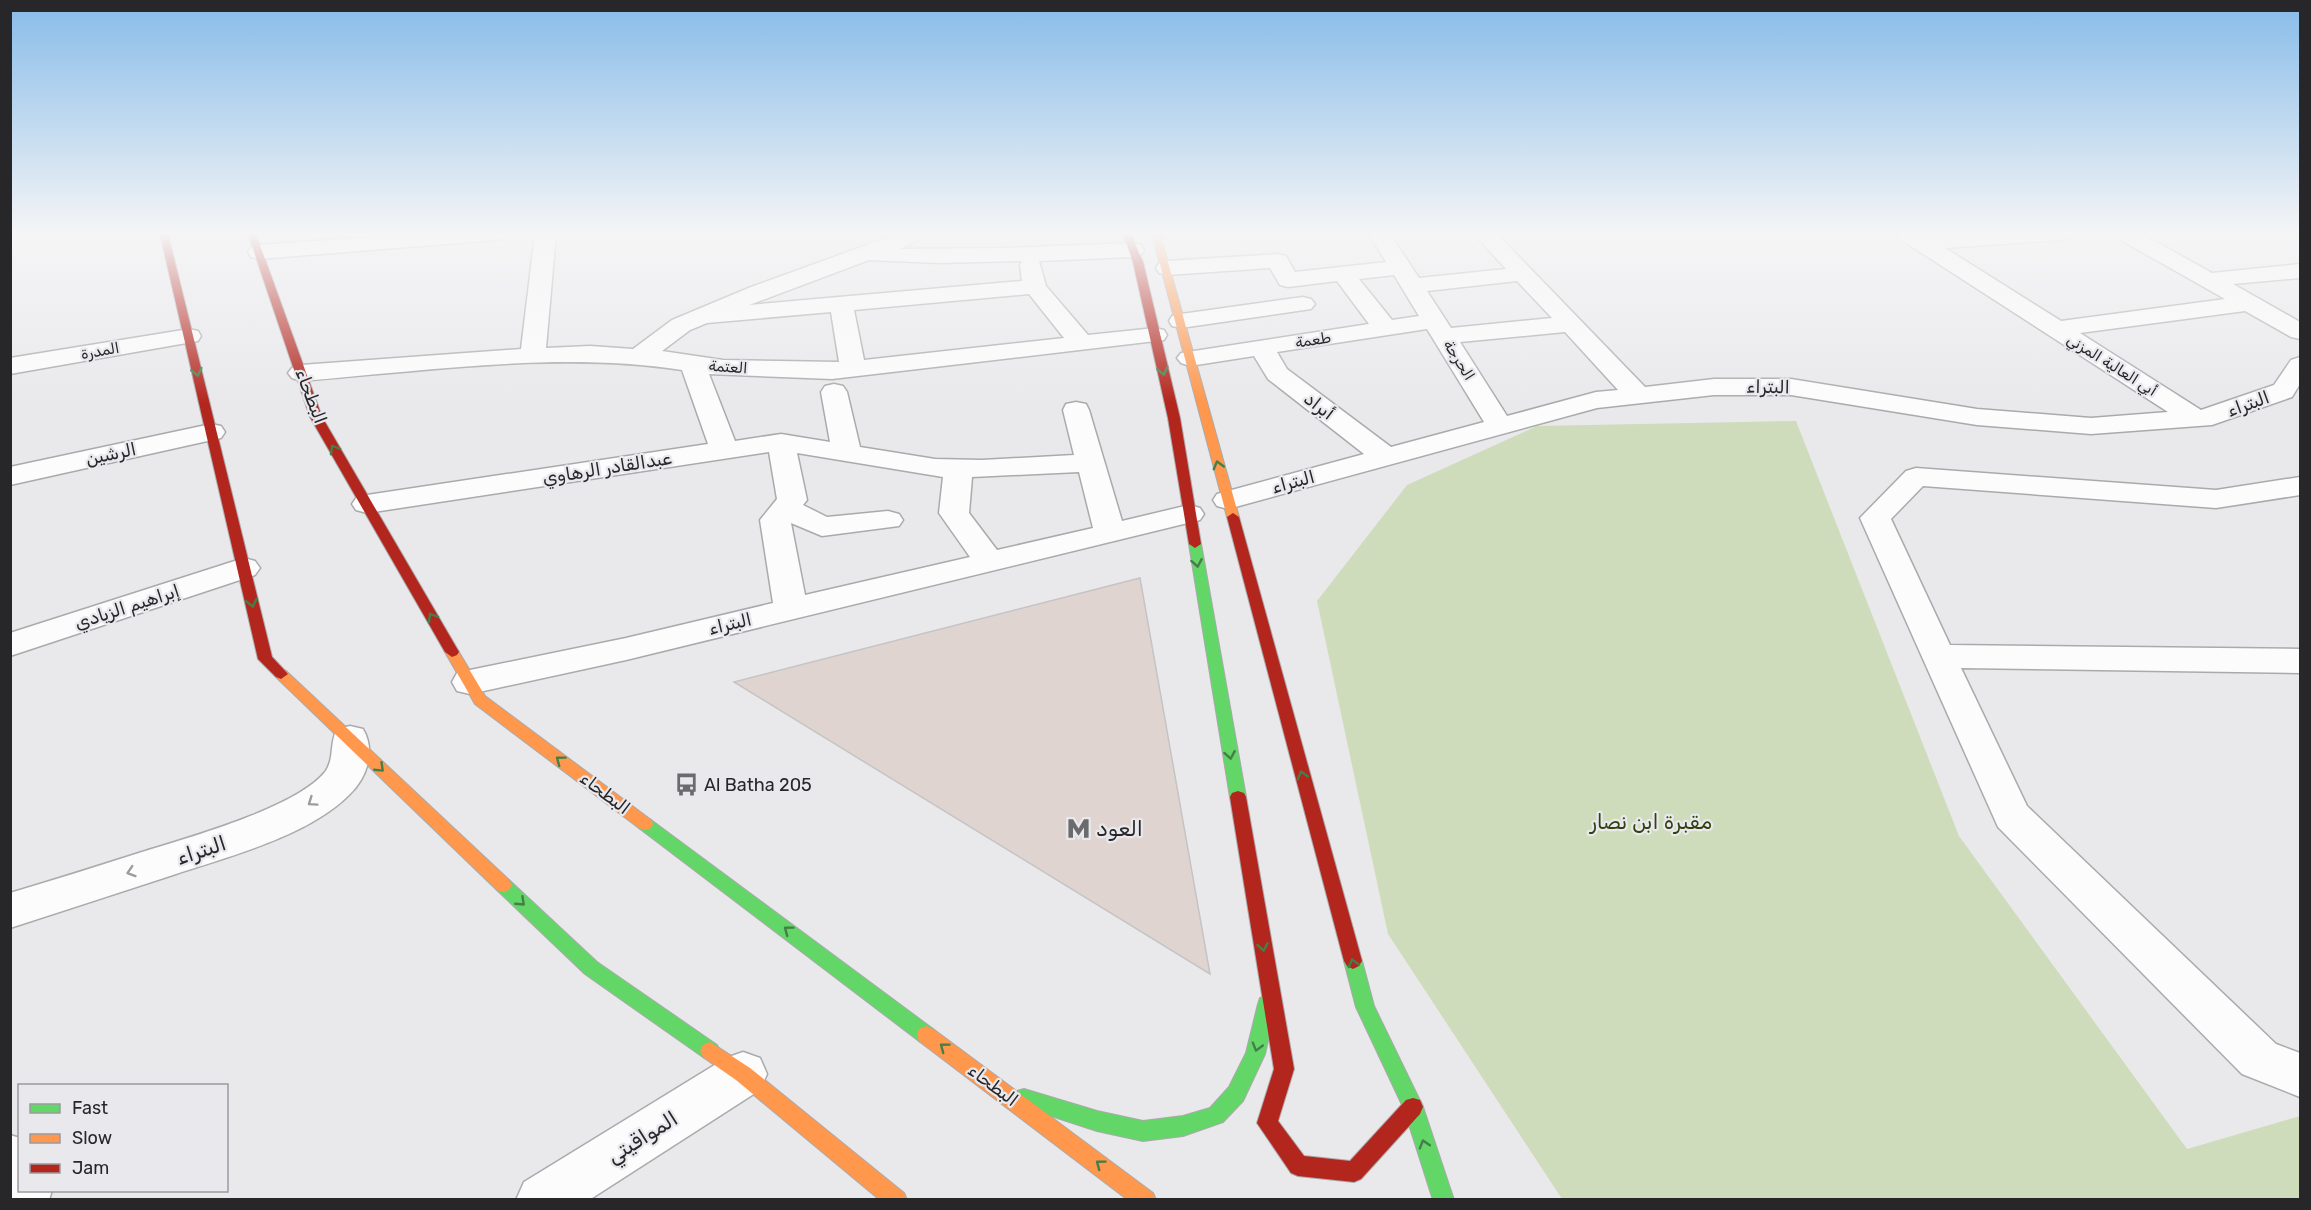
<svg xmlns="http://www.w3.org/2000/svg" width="2311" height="1210" font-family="Rubik,'Noto Naskh Arabic',sans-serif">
	<rect width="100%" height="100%" fill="#e9e9ec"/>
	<polygon fill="#cfdcbc" points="1796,421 1959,836 2187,1149 2300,1116 2300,1199 1562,1199 1388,934 1317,601 1407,485 1537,426"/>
	<polygon fill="#e0d4d0" stroke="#c5c4c4" stroke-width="1.5" points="1140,578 1210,974 734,682"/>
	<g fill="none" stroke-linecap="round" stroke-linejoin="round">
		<defs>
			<g id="street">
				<polygon points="416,234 506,234 503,239 495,240 259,259 251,257 248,252 251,247 259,245"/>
				<path d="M535,234H556L546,348L590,346L633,349L672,320L751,287L897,234H923L920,239L900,249L1004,248L1133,243L1141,245L1144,250L1141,255L1133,257L1039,261L1046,286L1088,335L1155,328L1164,330L1167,335L1164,340L832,379L709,374L735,441L781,434L830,442L821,392L825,386L834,384L843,386L847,392L860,447L935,459L982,460L1074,455L1063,410L1066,404L1076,402L1086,404L1089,410L1122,521L1189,505L1200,508L1204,514L1200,520L626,660L470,694L457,691L452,682L457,673L470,670L626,638L773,603L760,520L777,499L769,452L367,513L356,510L352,504L356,498L367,495L708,444L682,370C560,351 424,371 301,381L292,378L288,373L292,368L301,365L521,349ZM869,260L939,263L1022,261L1020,265L1022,281L749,305ZM1029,294L1064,338L864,360L854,310ZM831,312L839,362L723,360L662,351L690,330L707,323ZM797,453L943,477L939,513L970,557L805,595L791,523L822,536L899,526L903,520L899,514L888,511L827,517L803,505L807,500ZM1079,472L1093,528L997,550L969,513L972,477Z"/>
				<path d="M1369,234H1390L1419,278L1506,269L1474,234H1497L1645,387L1714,379H1791L1977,409L2091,418L2168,412L1900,239L1897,234H1922L1926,236L1967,234H2069L2067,239L2059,240L1945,248L2061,321L2225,299L2119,239L2116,234H2142L2212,273L2300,264V278L2233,284L2300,322V339L2291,337L2245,311L2080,333L2201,410L2274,385L2291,360L2300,357V384L2292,397L2212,425L2091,434L1977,425L1791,395H1714L1597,408L1239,506L1228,509L1217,506L1213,500L1217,494L1364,454L1268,379L1254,356L1190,366L1181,363L1177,358L1181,353L1369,324L1337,281L1288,287L1280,285L1270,268L1167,275L1159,273L1156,268L1159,263L1167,261L1278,254L1286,256L1295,272L1386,262ZM1394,275L1419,316L1392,320L1359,279ZM1517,281L1552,318L1451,328L1427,291ZM1427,329L1484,422L1391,447L1287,369L1277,352ZM1565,332L1618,390L1596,392L1507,416L1460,342Z"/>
				<polygon points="1303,297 1311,299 1315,304 1311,309 1181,328 1172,326 1169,321 1172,316 1181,314"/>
				<polygon points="189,329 198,331 201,336 198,341 10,374 10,358"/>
				<polygon points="211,424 221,426 225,432 221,438 10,485 10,467"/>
				<polygon points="1916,468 2216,490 2300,477 2300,495 2216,508 1923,486 1891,519 1950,645 2300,649 2300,673 1961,668 2027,806 2276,1044 2300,1053 2300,1097 2242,1074 1998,827 1860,518 1906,471"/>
				<polygon points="244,558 255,561 260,568 255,575 10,656 10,633"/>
				<path d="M350,726L363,729C376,751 367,778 349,795C308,836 230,856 176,874C121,892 66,910 10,928V893C54,880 98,866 142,852C187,838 296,808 325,772C335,758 329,744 337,729Z"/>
				<polygon points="743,1052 760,1058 767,1074 760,1090 589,1200 516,1200 524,1182 726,1058"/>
				<polygon points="10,1135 20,1138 20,1190 52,1190 49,1200 10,1200"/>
			</g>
			<g id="fast">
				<polygon points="1195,540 1201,544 1246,797 1244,801 1238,803 1232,801 1230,797 1189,544"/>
				<polygon points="645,818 651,820 933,1029 935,1035 933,1041 926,1044 919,1041 639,828 637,824 639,820"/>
				<polygon points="503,878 509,880 597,962 717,1045 720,1051 717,1057 710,1060 703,1057 585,974 497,890 494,885 497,880"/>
				<polygon points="1353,953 1359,956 1362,961 1374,1006 1423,1107 1454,1200 1433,1200 1404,1109 1356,1007 1344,961 1347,956"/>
				<polygon points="1267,996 1274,998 1276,1004 1265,1054 1243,1101 1223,1122 1183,1136 1143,1141 1097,1131 1024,1107 1017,1105 1014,1098 1017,1091 1024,1089 1097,1111 1143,1121 1183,1116 1210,1108 1229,1087 1246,1053 1258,1004 1260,998"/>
			</g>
			<g id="slow">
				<polygon points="1152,234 1160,234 1239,517 1237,520 1229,520 1227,517"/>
				<polygon points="452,647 457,649 485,696 651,820 653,824 651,828 645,830 639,828 475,704 445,652"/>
				<polygon points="281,669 286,671 509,880 512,885 509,890 503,892 497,890 276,677 274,674"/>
				<polygon points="926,1026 933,1029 1153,1193 1156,1200 1128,1200 919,1041 917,1035 919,1029"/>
				<polygon points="710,1042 750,1068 904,1193 907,1200 880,1200 736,1080 703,1057 700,1051 703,1045"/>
			</g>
			<g id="jam">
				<polygon points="160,234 168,234 272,657 288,674 281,679 276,677 258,659"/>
				<polygon points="248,234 256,234 322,417 459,652 457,655 452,657 445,652 310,417"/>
				<polygon points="1123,234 1131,234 1143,262 1180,418 1201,544 1195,548 1189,544 1168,418 1133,262"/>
				<polygon points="1233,513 1239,517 1362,961 1359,966 1353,969 1347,966 1344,961 1227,517"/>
				<polygon points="1238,791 1244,793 1246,797 1294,1069 1278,1121 1304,1156 1350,1161 1406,1100 1413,1098 1420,1100 1423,1107 1420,1114 1361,1179 1354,1182 1298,1176 1291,1173 1257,1123 1274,1069 1230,797 1232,793"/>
			</g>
		</defs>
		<use href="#street" stroke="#aaaaac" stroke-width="3"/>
		<use href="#fast" stroke="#aaaaac" stroke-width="2"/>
		<use href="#slow" stroke="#aaaaac" stroke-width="2"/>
		<use href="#jam" stroke="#aaaaac" stroke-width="2"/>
		<use href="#street" fill="#fcfcfc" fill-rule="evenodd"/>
		<use href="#fast" fill="#63d668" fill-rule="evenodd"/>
		<use href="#slow" fill="#ff974d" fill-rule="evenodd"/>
		<use href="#jam" fill="#b3261e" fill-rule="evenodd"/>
	</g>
	<defs><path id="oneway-chevron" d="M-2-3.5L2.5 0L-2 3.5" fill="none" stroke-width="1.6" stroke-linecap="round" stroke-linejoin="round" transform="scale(1.5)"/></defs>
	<g stroke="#457e48">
		<use href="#oneway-chevron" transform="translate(1163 371) rotate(77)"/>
		<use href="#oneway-chevron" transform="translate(197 372) rotate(77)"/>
		<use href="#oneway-chevron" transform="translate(334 449) rotate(-120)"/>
		<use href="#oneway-chevron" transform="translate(1218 465) rotate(-105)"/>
		<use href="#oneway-chevron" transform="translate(1197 563) rotate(80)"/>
		<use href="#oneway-chevron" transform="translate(252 603) rotate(77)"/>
		<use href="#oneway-chevron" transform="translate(432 617) rotate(-120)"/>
		<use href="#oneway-chevron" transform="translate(1230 755) rotate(80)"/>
		<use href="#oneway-chevron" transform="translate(560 760) rotate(-143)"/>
		<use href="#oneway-chevron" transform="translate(380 768) rotate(44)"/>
		<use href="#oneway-chevron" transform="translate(1302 775) rotate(-105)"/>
		<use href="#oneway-chevron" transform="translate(521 902) rotate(43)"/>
		<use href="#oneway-chevron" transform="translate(788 930) rotate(-143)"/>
		<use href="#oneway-chevron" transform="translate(1263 947) rotate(80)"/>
		<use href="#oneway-chevron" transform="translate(1353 963) rotate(-105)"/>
		<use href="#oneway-chevron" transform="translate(944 1047) rotate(-143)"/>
		<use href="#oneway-chevron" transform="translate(1257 1047) rotate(106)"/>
		<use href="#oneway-chevron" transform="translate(1424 1144) rotate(-107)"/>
		<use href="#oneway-chevron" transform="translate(1100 1164) rotate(-143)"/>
	</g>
	<g stroke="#9c9c9d">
		<use href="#oneway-chevron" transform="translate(312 802) rotate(145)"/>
		<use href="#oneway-chevron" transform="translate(131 872) rotate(162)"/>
	</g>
	<linearGradient id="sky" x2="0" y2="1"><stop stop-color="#87bbe9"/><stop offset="0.58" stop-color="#f5f5f6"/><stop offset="1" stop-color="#f5f5f6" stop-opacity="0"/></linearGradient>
	<rect width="2311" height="403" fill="url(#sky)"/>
	<defs>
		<symbol id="bus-bare" viewBox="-9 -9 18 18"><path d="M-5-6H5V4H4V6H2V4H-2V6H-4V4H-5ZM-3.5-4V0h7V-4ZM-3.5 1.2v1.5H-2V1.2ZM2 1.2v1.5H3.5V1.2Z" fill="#6b6b6d" stroke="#e8e8ed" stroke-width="2.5" paint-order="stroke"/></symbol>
		<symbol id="metro-bare" viewBox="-9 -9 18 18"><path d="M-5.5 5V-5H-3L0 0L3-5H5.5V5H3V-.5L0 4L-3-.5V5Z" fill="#6b6b6d" stroke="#e8e8ed" stroke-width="2.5" paint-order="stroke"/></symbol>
	</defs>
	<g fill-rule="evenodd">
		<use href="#bus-bare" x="670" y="768" width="33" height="33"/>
		<use href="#metro-bare" x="1062" y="812" width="33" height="33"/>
	</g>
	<g text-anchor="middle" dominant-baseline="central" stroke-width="4.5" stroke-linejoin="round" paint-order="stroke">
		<g font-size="15" fill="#272729" stroke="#e8e8ed">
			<text transform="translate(1313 340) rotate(-9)">طعمة</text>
			<text transform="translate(100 351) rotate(-10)">المدرة</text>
			<text transform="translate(1459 360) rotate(58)">الحرجة</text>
			<text transform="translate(2112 365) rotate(32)">أبي العالية المزني</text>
			<text transform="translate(728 367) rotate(4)">العتمة</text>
		</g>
		<g font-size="18" fill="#272729" stroke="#e8e8ed">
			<text transform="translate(1768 387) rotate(1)">البتراء</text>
			<text transform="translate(311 396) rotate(69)">البطحاء</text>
			<text transform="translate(2248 404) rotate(-20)">البتراء</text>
			<text transform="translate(1319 406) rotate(37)">أبراد</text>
			<text transform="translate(111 454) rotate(-12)">الرشين</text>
			<text transform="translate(607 468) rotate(-9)">عبدالقادر الرهاوي</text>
			<text transform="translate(1293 482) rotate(-15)">البتراء</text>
			<text transform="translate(127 607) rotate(-18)">إبراهيم الزيادي</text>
			<text transform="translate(730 624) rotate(-13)">البتراء</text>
			<text transform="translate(605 793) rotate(37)">البطحاء</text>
			<text transform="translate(993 1085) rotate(37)">البطحاء</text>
		</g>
		<g font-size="18" fill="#272729" stroke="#e8e8ed" text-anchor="start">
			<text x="704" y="785">Al Batha 205</text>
		</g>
		<g font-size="21" fill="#31430d" stroke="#e8e8ed">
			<text x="1651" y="821">مقبرة ابن نصار</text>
		</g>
		<g font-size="21" fill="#272729" stroke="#e8e8ed" text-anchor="start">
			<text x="1096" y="828">العود</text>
		</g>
		<g font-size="21" fill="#272729" stroke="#e8e8ed">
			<text transform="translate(201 850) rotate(-18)">البتراء</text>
			<text transform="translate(642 1137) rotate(-32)">المواقيتي</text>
		</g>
	</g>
	<rect width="2311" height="1210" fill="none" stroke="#272729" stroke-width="24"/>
	<rect x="18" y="1084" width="210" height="108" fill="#e8e8ed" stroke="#9b9b9f" stroke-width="1.5"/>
	<rect x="30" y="1104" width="30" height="9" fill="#63d668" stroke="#9b9b9f" stroke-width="1.5"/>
	<text x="72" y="1114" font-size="18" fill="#272729">Fast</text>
	<rect x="30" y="1134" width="30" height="9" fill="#ff974d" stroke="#9b9b9f" stroke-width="1.5"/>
	<text x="72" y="1144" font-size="18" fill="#272729">Slow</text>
	<rect x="30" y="1164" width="30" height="9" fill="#b3261e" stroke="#9b9b9f" stroke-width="1.5"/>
	<text x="72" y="1174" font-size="18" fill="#272729">Jam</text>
</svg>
